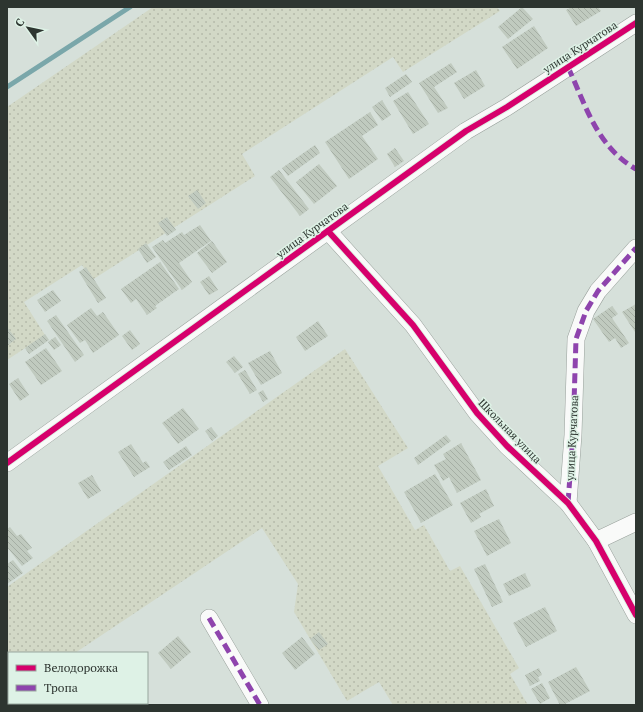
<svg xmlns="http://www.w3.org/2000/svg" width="643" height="712" font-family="'PT Serif',serif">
	<defs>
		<pattern id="grass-dots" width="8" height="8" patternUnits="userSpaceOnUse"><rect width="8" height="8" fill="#d2d8c6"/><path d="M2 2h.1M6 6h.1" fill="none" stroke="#b5baaa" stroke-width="1.8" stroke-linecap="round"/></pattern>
		<pattern id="building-back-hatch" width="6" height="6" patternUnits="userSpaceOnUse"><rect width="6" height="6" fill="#c0cabf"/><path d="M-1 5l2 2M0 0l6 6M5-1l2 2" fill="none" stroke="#a5aea4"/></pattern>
	</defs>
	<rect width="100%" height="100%" fill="#d6e0da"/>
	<g fill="url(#grass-dots)">
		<polygon points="153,7 497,7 500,11 403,72 393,57 242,154 255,176 92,280 82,265 24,302 45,335 7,360 7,107"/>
		<polygon points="345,349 408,448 378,466 415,530 424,525 450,571 460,566 519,668 510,674 528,705 393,705 379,682 347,701 294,612 298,584 262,528 75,653 9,653 9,703 31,703 29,705 7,705 7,587"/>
	</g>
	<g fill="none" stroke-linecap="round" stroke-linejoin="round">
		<polyline stroke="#7aa7aa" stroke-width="5" points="7,87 130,7"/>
	</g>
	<g fill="url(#building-back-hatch)">
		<polygon points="522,7 533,19 508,39 498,27"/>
		<polygon points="572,7 598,7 601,11 576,26 566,10"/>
		<polygon points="534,26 548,48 517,69 502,47"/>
		<polygon points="451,63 457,72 434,87 448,108 438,113 419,83"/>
		<polygon points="476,70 485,86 464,99 454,83"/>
		<polygon points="406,74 412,82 390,97 385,88"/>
		<polygon points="408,92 429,124 413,134 393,101"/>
		<polygon points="382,100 391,115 382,121 372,107"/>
		<polygon points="370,112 378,125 362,136 378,159 349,179 325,142"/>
		<polygon points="315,145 320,153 288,176 282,168"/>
		<polygon points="395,148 404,161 395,167 387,154"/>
		<polygon points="319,164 337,186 314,204 296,182"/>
		<polygon points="279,170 309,209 300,216 270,177"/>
		<polygon points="197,190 206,203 198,209 188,196"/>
		<polygon points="167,217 176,230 167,236 158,223"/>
		<polygon points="200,225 211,241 179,263 192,282 182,290 152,247 163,240 165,243 182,232 184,235"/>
		<polygon points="212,241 227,262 212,273 197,253"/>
		<polygon points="146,243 156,257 147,263 138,249"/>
		<polygon points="160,262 179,289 155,306 157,308 147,315 136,299 131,303 121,289"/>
		<polygon points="86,267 106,298 98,303 79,272"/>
		<polygon points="209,276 218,290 209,295 200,282"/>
		<polygon points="53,290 61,301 45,312 37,300"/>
		<polygon points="636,304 636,331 635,332 622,312"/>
		<polygon points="612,306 618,314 612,318 629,343 621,348 615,338 609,342 593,319"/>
		<polygon points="91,308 97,316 103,312 119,335 93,353 85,340 80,343 67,325"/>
		<polygon points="56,315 84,355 75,362 47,321"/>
		<polygon points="318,321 328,336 305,351 296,337"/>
		<polygon points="7,327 16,339 7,346"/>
		<polygon points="130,330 140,344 132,350 122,336"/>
		<polygon points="45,334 49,340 29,354 25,348"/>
		<polygon points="55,337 61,345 54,350 48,342"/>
		<polygon points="46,348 62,371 41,385 25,362"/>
		<polygon points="270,351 282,373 261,385 248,363"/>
		<polygon points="234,356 243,367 235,373 226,362"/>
		<polygon points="245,370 257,390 250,394 238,374"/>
		<polygon points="18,378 29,395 20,401 9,384"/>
		<polygon points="263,390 268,399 263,402 258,393"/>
		<polygon points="183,408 199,429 178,444 162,423"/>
		<polygon points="211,427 218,436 212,441 205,431"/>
		<polygon points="446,435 451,441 418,465 414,458"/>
		<polygon points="461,443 481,480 457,493 449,477 443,481 434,465 446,459 443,454"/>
		<polygon points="131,444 143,463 146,461 150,467 134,477 118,452"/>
		<polygon points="186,446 192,455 169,470 163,462"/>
		<polygon points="435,474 453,505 421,523 404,492"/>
		<polygon points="92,475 101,491 88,499 78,483"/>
		<polygon points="486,489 494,506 479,514 481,517 471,523 460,503"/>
		<polygon points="499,519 511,543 487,556 474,531"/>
		<polygon points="10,527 17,536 21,534 32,548 27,551 33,558 22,566 7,547 7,529"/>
		<polygon points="13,560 23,573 7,584 7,564"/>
		<polygon points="485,564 503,602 492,607 474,569"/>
		<polygon points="525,573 531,586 509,596 503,584"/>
		<polygon points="545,607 557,631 526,647 513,623"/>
		<polygon points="319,632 328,644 319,650 310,639"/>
		<polygon points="178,636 191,652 171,669 158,653"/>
		<polygon points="302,637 315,654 295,670 282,653"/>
		<polygon points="576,667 590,691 563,705 560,705 548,682"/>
		<polygon points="539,668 542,675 538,677 540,681 530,686 525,675"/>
		<polygon points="542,683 550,698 540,704 531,689"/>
	</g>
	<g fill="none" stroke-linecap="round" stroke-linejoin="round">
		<defs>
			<g id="minor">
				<polyline points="328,231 413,325 477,413 507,446 568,503 596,541 636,615"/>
				<polyline points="7,463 466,131 507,107 636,23"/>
				<polyline points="568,503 573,435 576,339 586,311 598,291 636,248"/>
				<polyline points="596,541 636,522"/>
				<polyline points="209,618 260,705"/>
			</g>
		</defs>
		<use href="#minor" stroke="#98a09b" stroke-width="18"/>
		<use href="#minor" stroke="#f9faf9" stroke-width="17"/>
		<g stroke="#8e44ad" stroke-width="5" stroke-dasharray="10 5" stroke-linecap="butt">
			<path d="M568,67C586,106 597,147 636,169"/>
			<polyline points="568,503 573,435 576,339 586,311 598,291 636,248"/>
			<polyline points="209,618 260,705"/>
		</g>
		<defs>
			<g id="cycleway">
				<polyline points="328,231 413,325 477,413 507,446 568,503 596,541 636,615"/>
				<polyline points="7,463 466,131 507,107 636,23"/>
			</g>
		</defs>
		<use href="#cycleway" stroke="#def2e6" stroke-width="8"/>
		<use href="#cycleway" stroke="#d6006c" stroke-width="6"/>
	</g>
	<g text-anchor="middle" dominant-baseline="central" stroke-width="3" stroke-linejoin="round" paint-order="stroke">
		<g font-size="11" fill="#2d3530" stroke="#def2e6">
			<text transform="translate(580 47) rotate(-33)">улица Курчатова</text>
			<text transform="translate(312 230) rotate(-36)">улица Курчатова</text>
			<text transform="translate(510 431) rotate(46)">Школьная улица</text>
			<text transform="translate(572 438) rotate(-87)">улица Курчатова</text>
		</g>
	</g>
	<rect width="643" height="712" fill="none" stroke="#2d3530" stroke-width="16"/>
	<rect x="8" y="652" width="140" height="52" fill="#def2e6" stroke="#97a69d"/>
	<rect x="16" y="665" width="20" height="6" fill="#d6006c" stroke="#97a69d"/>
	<text x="44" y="672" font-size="12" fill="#2d3530">Велодорожка</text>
	<rect x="16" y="685" width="20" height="6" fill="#8e44ad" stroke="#97a69d"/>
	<text x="44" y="692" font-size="12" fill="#2d3530">Тропа</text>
	<g transform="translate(28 28) rotate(303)" stroke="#def2e6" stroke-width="3" paint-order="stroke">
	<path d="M0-3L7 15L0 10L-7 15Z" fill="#2d3530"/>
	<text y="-6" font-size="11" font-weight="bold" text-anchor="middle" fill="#2d3530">С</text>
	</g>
</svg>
